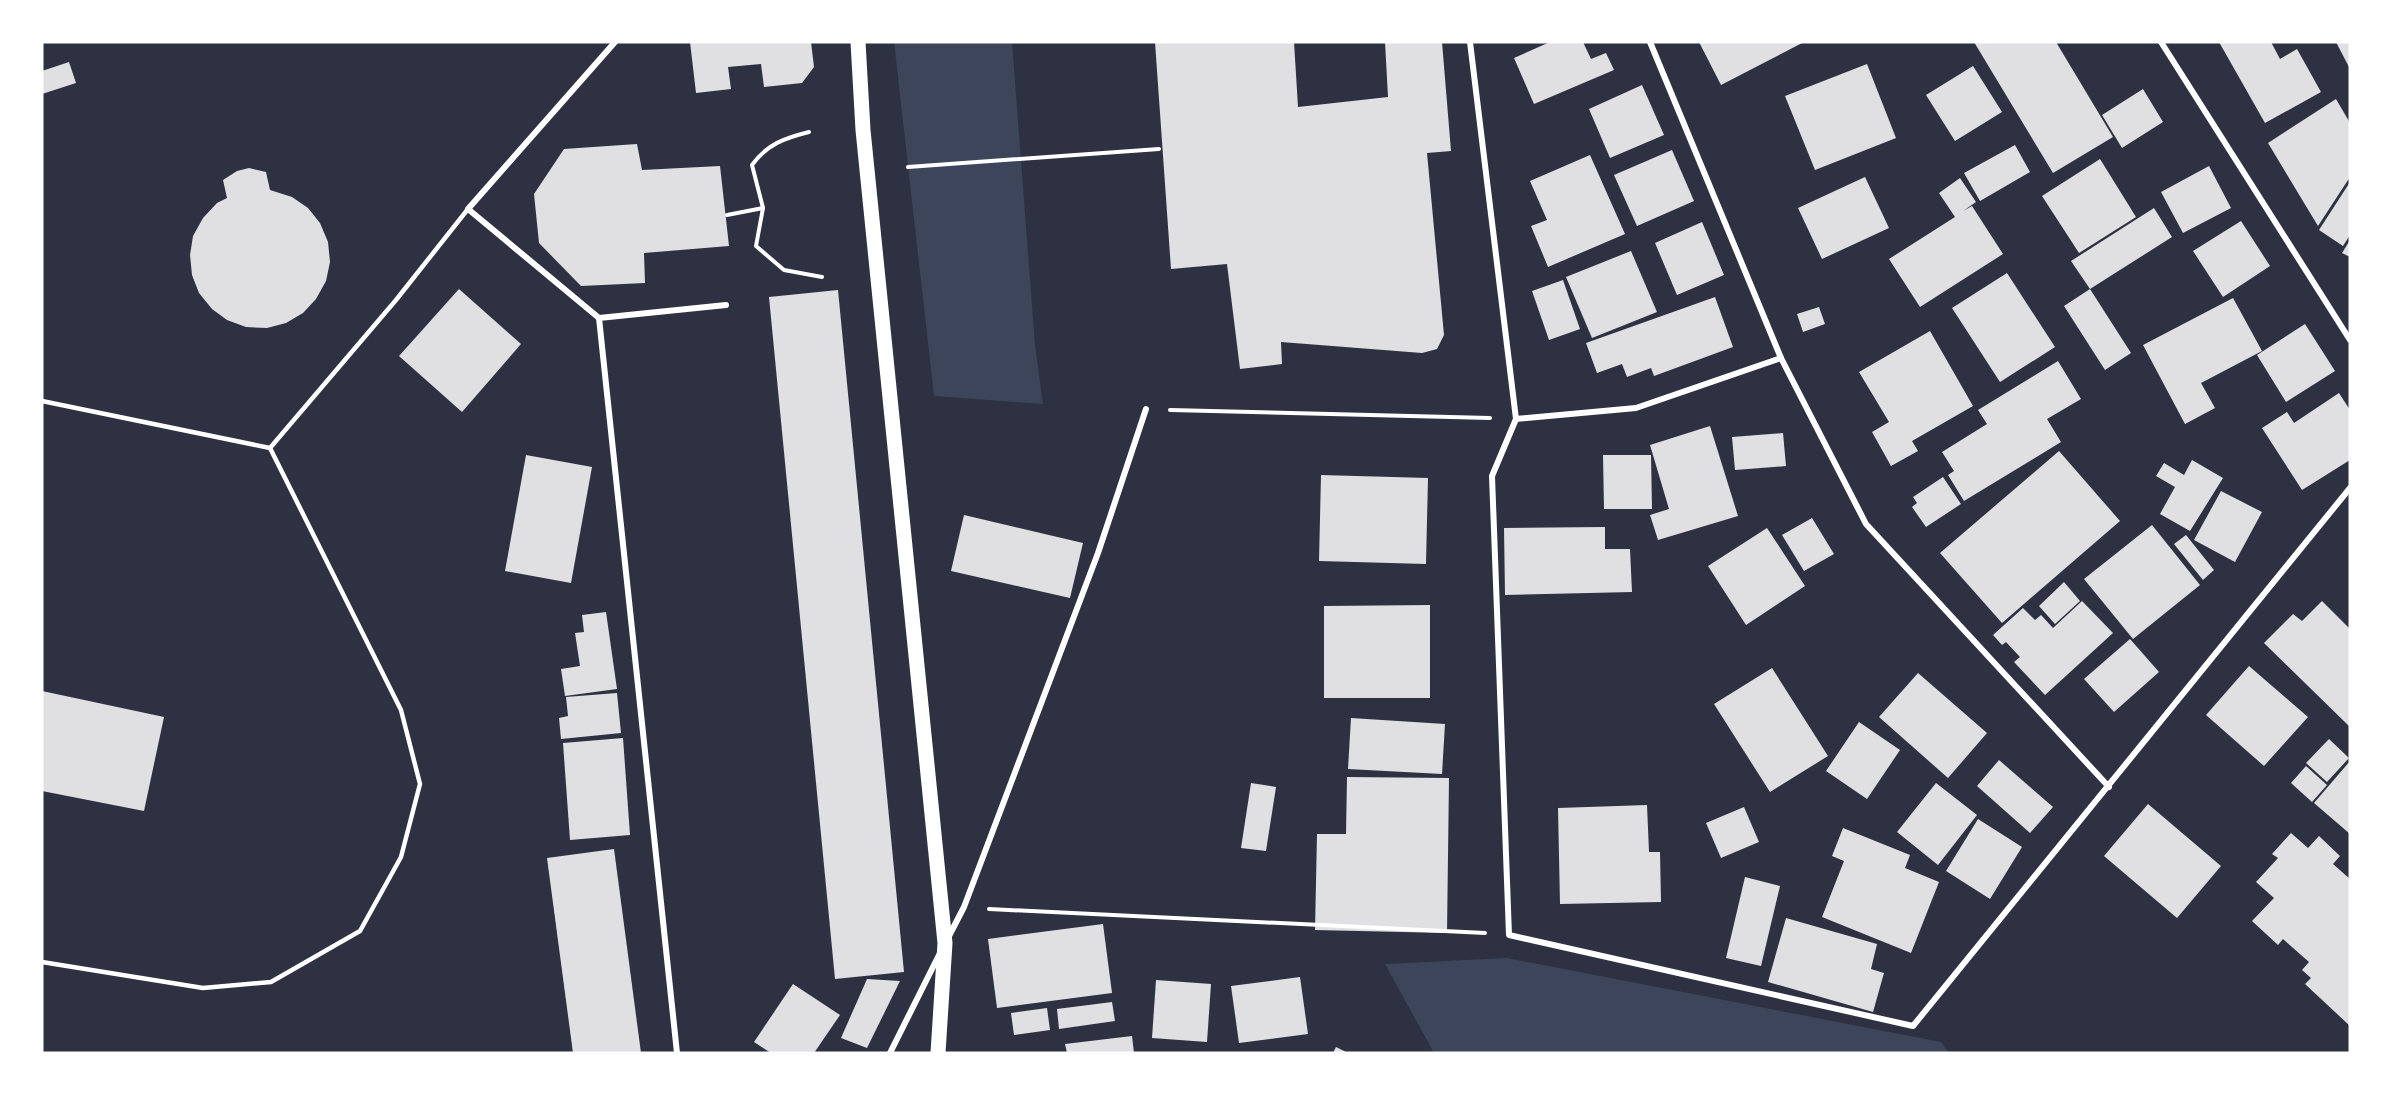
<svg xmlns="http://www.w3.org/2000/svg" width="2392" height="1095" font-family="Overpass,sans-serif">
	<rect width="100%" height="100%" fill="#2d3142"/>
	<g fill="#3c4559">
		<polygon points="894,42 1012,42 1035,345 1043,404 934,396"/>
		<polygon points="1507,958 1941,1042 1949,1053 1434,1053 1385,964"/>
	</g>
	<g fill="#e0e0e3">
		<polygon points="690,42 811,42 814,67 802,83 764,87 761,64 728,67 731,89 696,93"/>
		<polygon points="1155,42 1294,42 1298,107 1388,97 1385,42 1442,42 1451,151 1427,153 1444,335 1437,349 1422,353 1281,342 1282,364 1240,369 1227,264 1171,269"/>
		<polygon points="1550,42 1583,42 1591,59 1606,53 1614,70 1534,104 1514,58"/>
		<polygon points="1699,42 1804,42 1721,85"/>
		<polygon points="1974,42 2056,42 2113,137 2053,173"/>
		<polygon points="2219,42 2271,42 2280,59 2297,49 2321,92 2265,123"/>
		<polygon points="2336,42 2350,42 2350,69"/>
		<polygon points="69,62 76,83 42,94 42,71"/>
		<polygon points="1867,64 1896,138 1815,170 1785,96"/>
		<polygon points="1973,66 2002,112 1955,141 1926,95"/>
		<polygon points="1642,85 1664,135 1610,158 1589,109"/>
		<polygon points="2143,89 2163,122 2122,148 2102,115"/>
		<polygon points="2336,99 2350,123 2350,177 2318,226 2268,143"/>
		<polygon points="637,144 642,170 720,166 729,246 644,253 645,283 581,286 539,243 534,194 564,149"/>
		<polygon points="2015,145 2030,172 1980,201 1964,173"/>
		<polygon points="1672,150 1694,201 1637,226 1614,175"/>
		<polygon points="1590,155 1625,234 1548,267 1531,226 1547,220 1530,181"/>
		<polygon points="2100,159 2136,217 2079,253 2042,196"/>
		<polygon points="2209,166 2231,208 2183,233 2161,192"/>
		<polygon points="249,168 266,172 270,190 292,197 308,208 320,223 328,242 330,262 326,281 316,299 303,313 286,323 267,328 246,327 227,320 212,309 199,293 192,275 190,255 193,236 203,218 217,203 227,198 223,180 237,171"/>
		<polygon points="1865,177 1889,228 1822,259 1798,208"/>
		<polygon points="1960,178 1976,202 1963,211 1972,206 2003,254 1920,307 1889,259 1955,217 1939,193"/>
		<polygon points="2350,182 2350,235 2343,246 2319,230"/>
		<polygon points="2154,208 2172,237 2090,289 2071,261"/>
		<polygon points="2241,221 2270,266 2223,297 2193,251"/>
		<polygon points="1702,222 1724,275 1677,295 1655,243"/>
		<polygon points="2350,240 2350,257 2342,253"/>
		<polygon points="1631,251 1657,312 1592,338 1566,277"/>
		<polygon points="2007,273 2055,347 2000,382 1952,308"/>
		<polygon points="1563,280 1580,329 1549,340 1532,291"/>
		<polygon points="459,289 521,344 462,412 399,356"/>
		<polygon points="2090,289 2131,353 2105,370 2064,306"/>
		<polygon points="838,290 904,972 835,979 769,297"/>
		<polygon points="1715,297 1733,347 1654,376 1651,368 1627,377 1622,364 1597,373 1586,343"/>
		<polygon points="2233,298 2262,351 2201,383 2215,408 2185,424 2143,345"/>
		<polygon points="1819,307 1825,324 1803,332 1797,314"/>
		<polygon points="2305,324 2335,371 2286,402 2257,355"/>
		<polygon points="1930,331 1973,406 1912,441 1918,451 1891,466 1872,432 1889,422 1859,372"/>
		<polygon points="2058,361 2081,399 2047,419 2061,442 1964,501 1948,475 1954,471 1942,452 1987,424 1978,410"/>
		<polygon points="2339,393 2350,410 2350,460 2302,490 2262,428 2287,412 2294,423"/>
		<polygon points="1710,426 1738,516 1658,540 1650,515 1669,509 1650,445"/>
		<polygon points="1783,433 1786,466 1735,470 1732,437"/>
		<polygon points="2059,451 2120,521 2002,623 1940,553"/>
		<polygon points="526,455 592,467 571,583 505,571"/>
		<polygon points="1603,455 1651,455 1652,509 1604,509"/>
		<polygon points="2192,460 2223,478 2190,531 2160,514 2175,487 2156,476 2164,463 2184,475"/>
		<polygon points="1321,475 1428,478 1426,564 1319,561"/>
		<polygon points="1943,477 1961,504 1926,527 1912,507 1917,503 1913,497"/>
		<polygon points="2221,491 2262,512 2235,562 2194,540"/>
		<polygon points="964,515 1083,543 1070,598 951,571"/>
		<polygon points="1812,518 1834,554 1804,571 1782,535"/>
		<polygon points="2152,525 2200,585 2133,639 2084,579"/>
		<polygon points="1605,527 1605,549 1630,549 1632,592 1505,595 1504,528"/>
		<polygon points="1767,528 1805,586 1746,625 1708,566"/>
		<polygon points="2186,535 2214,570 2203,580 2174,544"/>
		<polygon points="2064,582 2080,601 2055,624 2039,606"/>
		<polygon points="2082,601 2113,633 2045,695 2014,662 2020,657 2006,642 2002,645 1993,635 2023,608 2035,620 2041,615 2053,628"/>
		<polygon points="2322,601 2350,629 2350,727 2264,643 2293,614 2302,621"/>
		<polygon points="1430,605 1430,698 1324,698 1324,606"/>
		<polygon points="606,612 617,689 565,696 561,669 580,666 575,633 584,632 582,615"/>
		<polygon points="2130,639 2159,672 2114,712 2084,679"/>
		<polygon points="2249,666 2308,717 2264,766 2206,715"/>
		<polygon points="1772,668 1828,756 1770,792 1714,704"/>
		<polygon points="1918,673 1987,733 1948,778 1879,717"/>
		<polygon points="42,691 164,717 144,811 42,791"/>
		<polygon points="617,693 621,733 561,739 559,718 568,716 566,697"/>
		<polygon points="1351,718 1445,724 1442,774 1348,769"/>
		<polygon points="1859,722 1900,750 1867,799 1826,771"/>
		<polygon points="623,738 630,835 570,840 563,743"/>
		<polygon points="2329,739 2349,758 2327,782 2306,763"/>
		<polygon points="1999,760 2053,807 2030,833 1977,786"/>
		<polygon points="2350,761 2350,834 2314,803"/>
		<polygon points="2306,766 2327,785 2312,802 2291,783"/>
		<polygon points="1347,777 1449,778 1447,933 1315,930 1317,834 1346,834"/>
		<polygon points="1251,783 1276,787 1266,851 1241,848"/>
		<polygon points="1936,783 1977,815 1938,865 1897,832"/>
		<polygon points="2148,804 2221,866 2177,918 2104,856"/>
		<polygon points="1647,805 1649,852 1660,852 1661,902 1560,904 1558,808"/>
		<polygon points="1744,807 1759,842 1721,858 1706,823"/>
		<polygon points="1978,819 2022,847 1990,899 1946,871"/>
		<polygon points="1843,828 1910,855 1905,868 1939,882 1911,953 1822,917 1844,861 1832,856"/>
		<polygon points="2291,833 2308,848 2319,836 2340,856 2333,864 2350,879 2350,1026 2305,984 2311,978 2302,970 2309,962 2283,939 2278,945 2252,921 2274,898 2256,882 2278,858 2272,854"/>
		<polygon points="614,849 641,1053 573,1053 547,858"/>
		<polygon points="1745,877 1780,886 1761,966 1726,958"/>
		<polygon points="1786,918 1877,944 1871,969 1884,973 1873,1012 1768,982"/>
		<polygon points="1103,924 1112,993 997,1008 988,939"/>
		<polygon points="1300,977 1308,1034 1239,1043 1231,986"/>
		<polygon points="867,979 900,981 867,1048 841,1038"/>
		<polygon points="1156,980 1211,984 1207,1042 1152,1038"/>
		<polygon points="793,984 840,1015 814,1053 771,1053 754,1042"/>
		<polygon points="1112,1002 1115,1021 1059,1029 1057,1009"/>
		<polygon points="1047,1008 1050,1030 1014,1035 1011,1013"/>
		<polygon points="1132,1036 1134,1053 1067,1053 1065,1044"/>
		<polygon points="1336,1047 1348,1053 1333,1053"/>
	</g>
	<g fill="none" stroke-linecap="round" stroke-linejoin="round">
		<g stroke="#fff" stroke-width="4">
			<polyline points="908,167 1159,149"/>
			<path d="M763,208L752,165C767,144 785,138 809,132"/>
			<polyline points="727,215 763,208 756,246 784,270 822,277"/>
			<polyline points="1170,410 1490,418"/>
			<polyline points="989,909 1485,933"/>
		</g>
		<g stroke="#fff" stroke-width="4.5">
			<polyline points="42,401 270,448 396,300 468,209"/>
			<polyline points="42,962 203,988 271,982 360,931 401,857 420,784 401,710 270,448"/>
		</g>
		<g stroke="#fff" stroke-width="6">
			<polyline points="615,42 468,209 599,318 677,1053"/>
			<polyline points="1470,42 1516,419 1492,476 1509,935 1913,1026 2350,488"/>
			<polyline points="1650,42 1781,358 1866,524 2109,787"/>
			<polyline points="2161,42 2350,340"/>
			<polyline points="599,318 726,305"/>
			<polyline points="1516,419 1636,408 1781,358"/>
			<polyline points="949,936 964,907 1098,553 1146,409"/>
			<polyline points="890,1053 940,953"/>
		</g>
		<polyline stroke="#fff" stroke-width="15" points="858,42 863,130 945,943 938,1053"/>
	</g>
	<rect width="2392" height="1095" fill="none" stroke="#ffffff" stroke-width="87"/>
</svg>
